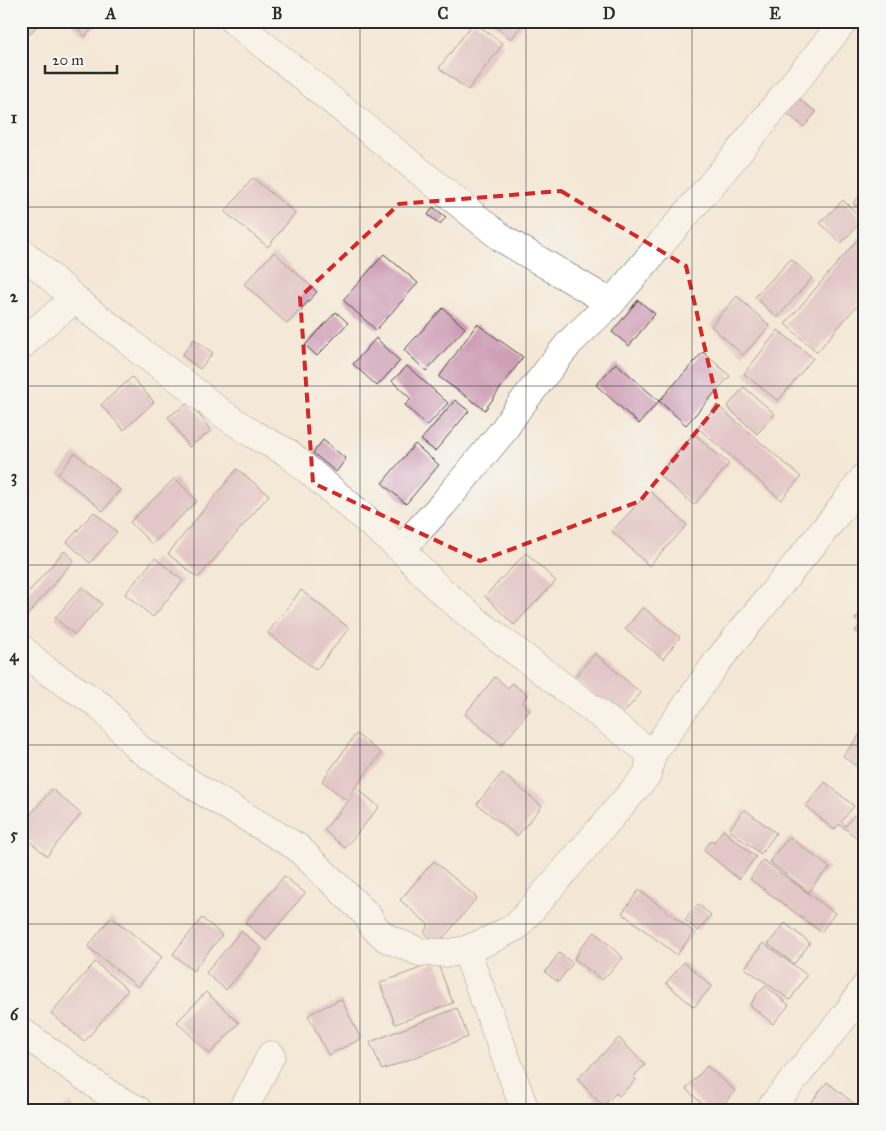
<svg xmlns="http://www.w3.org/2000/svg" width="886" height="1131" font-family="'IM FELL Great Primer',serif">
	<rect width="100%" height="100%" fill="#f6f6f2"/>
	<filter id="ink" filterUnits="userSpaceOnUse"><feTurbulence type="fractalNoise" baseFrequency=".02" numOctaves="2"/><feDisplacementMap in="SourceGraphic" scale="10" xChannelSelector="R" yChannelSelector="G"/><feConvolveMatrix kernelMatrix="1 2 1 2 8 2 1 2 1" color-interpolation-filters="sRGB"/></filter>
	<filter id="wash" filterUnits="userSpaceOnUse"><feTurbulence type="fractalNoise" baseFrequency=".0096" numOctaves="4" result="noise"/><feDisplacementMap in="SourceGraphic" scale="20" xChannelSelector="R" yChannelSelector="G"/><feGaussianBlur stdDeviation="1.12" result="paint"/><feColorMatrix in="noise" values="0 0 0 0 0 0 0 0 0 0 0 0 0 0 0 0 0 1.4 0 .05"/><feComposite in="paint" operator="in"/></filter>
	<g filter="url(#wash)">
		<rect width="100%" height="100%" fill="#f4e7d5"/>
		<g id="blocks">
			<g fill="#ce9db5">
				<polygon points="21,21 42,21 21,43"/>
				<polygon points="70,21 100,21 85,36"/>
				<polygon points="489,21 525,21 511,39"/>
				<polygon points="474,22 503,44 468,90 439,68"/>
				<polygon points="795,96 816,112 804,127 784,111"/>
				<polygon points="253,178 295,213 268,247 225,212"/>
				<polygon points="865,190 865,214 853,203"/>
				<polygon points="843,200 863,220 841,243 820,223"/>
				<polygon points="433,207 446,217 440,224 428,215"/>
				<polygon points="865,231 865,296 817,352 785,324"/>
				<polygon points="274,252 317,292 287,324 244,284"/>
				<polygon points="384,254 418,283 376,330 343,300"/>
				<polygon points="791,259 812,278 777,318 755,297"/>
				<polygon points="737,296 770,326 743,355 711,326"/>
				<polygon points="638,300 655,314 629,346 612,332"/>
				<polygon points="443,308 465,328 426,371 404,350"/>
				<polygon points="336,312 348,323 317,356 305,345"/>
				<polygon points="477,324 523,357 485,410 439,377"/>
				<polygon points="778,330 813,358 778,401 744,374"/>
				<polygon points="376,338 400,361 377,386 353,364"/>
				<polygon points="194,339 213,353 200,369 182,355"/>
				<polygon points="703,352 730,376 686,425 659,401"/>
				<polygon points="616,363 659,401 639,424 596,385"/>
				<polygon points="407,366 448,403 427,426 405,405 411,399 392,381"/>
				<polygon points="132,377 154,402 124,430 101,405"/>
				<polygon points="744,387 775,414 757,434 727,407"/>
				<polygon points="455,400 469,411 435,451 421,440"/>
				<polygon points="190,402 211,431 189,447 168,417"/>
				<polygon points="717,405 801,477 781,500 698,428"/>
				<polygon points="694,434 729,464 694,505 659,475"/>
				<polygon points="323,440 346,459 336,472 313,453"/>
				<polygon points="415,444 439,465 406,504 382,483"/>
				<polygon points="75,453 120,490 103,511 58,474"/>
				<polygon points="237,469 269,495 198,578 168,554"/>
				<polygon points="175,478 197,501 152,544 130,522"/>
				<polygon points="650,491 687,525 649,566 612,531"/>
				<polygon points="94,512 117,532 90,563 67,542"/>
				<polygon points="64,551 74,560 24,619 21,616 21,601"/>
				<polygon points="526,553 556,581 514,625 485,596"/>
				<polygon points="155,558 183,581 153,617 125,594"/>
				<polygon points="82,587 102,604 75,635 55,618"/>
				<polygon points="301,590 349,628 316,670 268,633"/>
				<polygon points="643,607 680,637 663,659 625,629"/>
				<polygon points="865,608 865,639 855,631 861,624 855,619"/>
				<polygon points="595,653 641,693 620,717 574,678"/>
				<polygon points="495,677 508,688 512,683 527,695 522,703 530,710 502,745 465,714"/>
				<polygon points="865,728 865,773 843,756"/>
				<polygon points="356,734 381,753 346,800 322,781"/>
				<polygon points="502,773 542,806 517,836 477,804"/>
				<polygon points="825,782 854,806 841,822 846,826 854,815 865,823 865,844 839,824 834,830 806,806"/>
				<polygon points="52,789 81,814 47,856 21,834 21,826"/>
				<polygon points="358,789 379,807 345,848 324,830"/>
				<polygon points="744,809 776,833 761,854 729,830"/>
				<polygon points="723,830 756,857 739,879 703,850 712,840 714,842"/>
				<polygon points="790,837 830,868 818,879 809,893 770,862 779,849"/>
				<polygon points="763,860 835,913 821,932 750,879"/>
				<polygon points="434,861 477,898 438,944 424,932 429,925 400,900"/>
				<polygon points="284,876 305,893 266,940 245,923"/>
				<polygon points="639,890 694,932 677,955 622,913"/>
				<polygon points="698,904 711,915 698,931 685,920"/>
				<polygon points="111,917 162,957 138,987 88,947"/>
				<polygon points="202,918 222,935 193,971 173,954"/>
				<polygon points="785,923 810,943 794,964 768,944"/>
				<polygon points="241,931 262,948 226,990 206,973"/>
				<polygon points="595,932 623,958 602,980 574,959 582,946"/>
				<polygon points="763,943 807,975 790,1000 745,968"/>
				<polygon points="559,953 573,963 558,982 545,972"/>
				<polygon points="95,962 128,990 84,1042 51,1013"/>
				<polygon points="437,962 453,1003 395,1024 380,983"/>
				<polygon points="684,962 712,986 694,1007 666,983"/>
				<polygon points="766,986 789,1005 773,1024 750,1005 757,994"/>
				<polygon points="206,992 239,1023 210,1054 177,1022"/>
				<polygon points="341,999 361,1039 328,1055 308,1015"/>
				<polygon points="457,1008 468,1037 382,1070 370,1042"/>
				<polygon points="619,1038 645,1065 633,1077 636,1080 619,1096 616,1093 603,1106 577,1079"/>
				<polygon points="707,1066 735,1091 719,1110 709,1110 686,1089"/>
				<polygon points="827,1082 862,1110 817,1110 810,1104"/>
				<polygon points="70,1103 74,1110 60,1110"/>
			</g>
		</g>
	</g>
	<g filter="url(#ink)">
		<use href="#blocks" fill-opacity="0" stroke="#494744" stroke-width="1"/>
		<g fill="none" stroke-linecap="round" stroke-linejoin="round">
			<defs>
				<g id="street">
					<polyline points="234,21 503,239 611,303"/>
					<polyline points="21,251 75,299"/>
					<polyline points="21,346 39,328 75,299 93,314 123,336 141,352 179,379 223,414 253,434 288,453 401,549 438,588 480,624 652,754"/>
					<polyline points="401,549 443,504 503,431 519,407 570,342 611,303 737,154 844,21"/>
					<polyline points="21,648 47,671 101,706 138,748 202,791 297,847 368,916 373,926 386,938 420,952 449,953 466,950 488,941 517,926 647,775 652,754 717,662 837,514 865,476"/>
					<polyline points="466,950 525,1110"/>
					<polyline points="21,1031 110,1095 138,1110"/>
					<polyline points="242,1110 254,1090 271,1055"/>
					<polyline points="769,1110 848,1012 865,987"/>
				</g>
			</defs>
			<use href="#street" stroke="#494744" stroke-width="29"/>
			<use href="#street" stroke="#fff" stroke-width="28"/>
		</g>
	</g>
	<path d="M0 0H886V1131H0ZM561,191L686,266L718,405L640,501L480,561L313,483L300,297L399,204Z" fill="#f4e7d5" fill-opacity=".55" fill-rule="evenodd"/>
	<path fill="none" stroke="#d62828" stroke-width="4" stroke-dasharray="10 6" stroke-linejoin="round" d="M561,191L686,266L718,405L640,501L480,561L313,483L300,297L399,204Z"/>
	<path fill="none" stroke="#2b2b2b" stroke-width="1" stroke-opacity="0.55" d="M194,21V1110M360,21V1110M526,21V1110M692,21V1110M21,207H865M21,386H865M21,565H865M21,745H865M21,924H865"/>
	<rect width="886" height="1131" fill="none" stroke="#f6f6f2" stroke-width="55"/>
	<path d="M45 65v8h72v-8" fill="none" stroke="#2b2b2b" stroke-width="2.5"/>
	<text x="52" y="65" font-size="15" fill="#2b2b2b" stroke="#f6f6f2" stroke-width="4" paint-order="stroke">20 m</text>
	<rect x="28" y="28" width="830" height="1076" fill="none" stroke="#2b2b2b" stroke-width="2"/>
	<g font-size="16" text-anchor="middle" font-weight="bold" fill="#2b2b2b">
		<text x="111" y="19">A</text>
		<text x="277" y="19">B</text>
		<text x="443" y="19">C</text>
		<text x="609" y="19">D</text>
		<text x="775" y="19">E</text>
		<text x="14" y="123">1</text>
		<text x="14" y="302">2</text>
		<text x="14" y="482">3</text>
		<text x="14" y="661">4</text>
		<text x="14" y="840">5</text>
		<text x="14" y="1020">6</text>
	</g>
</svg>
